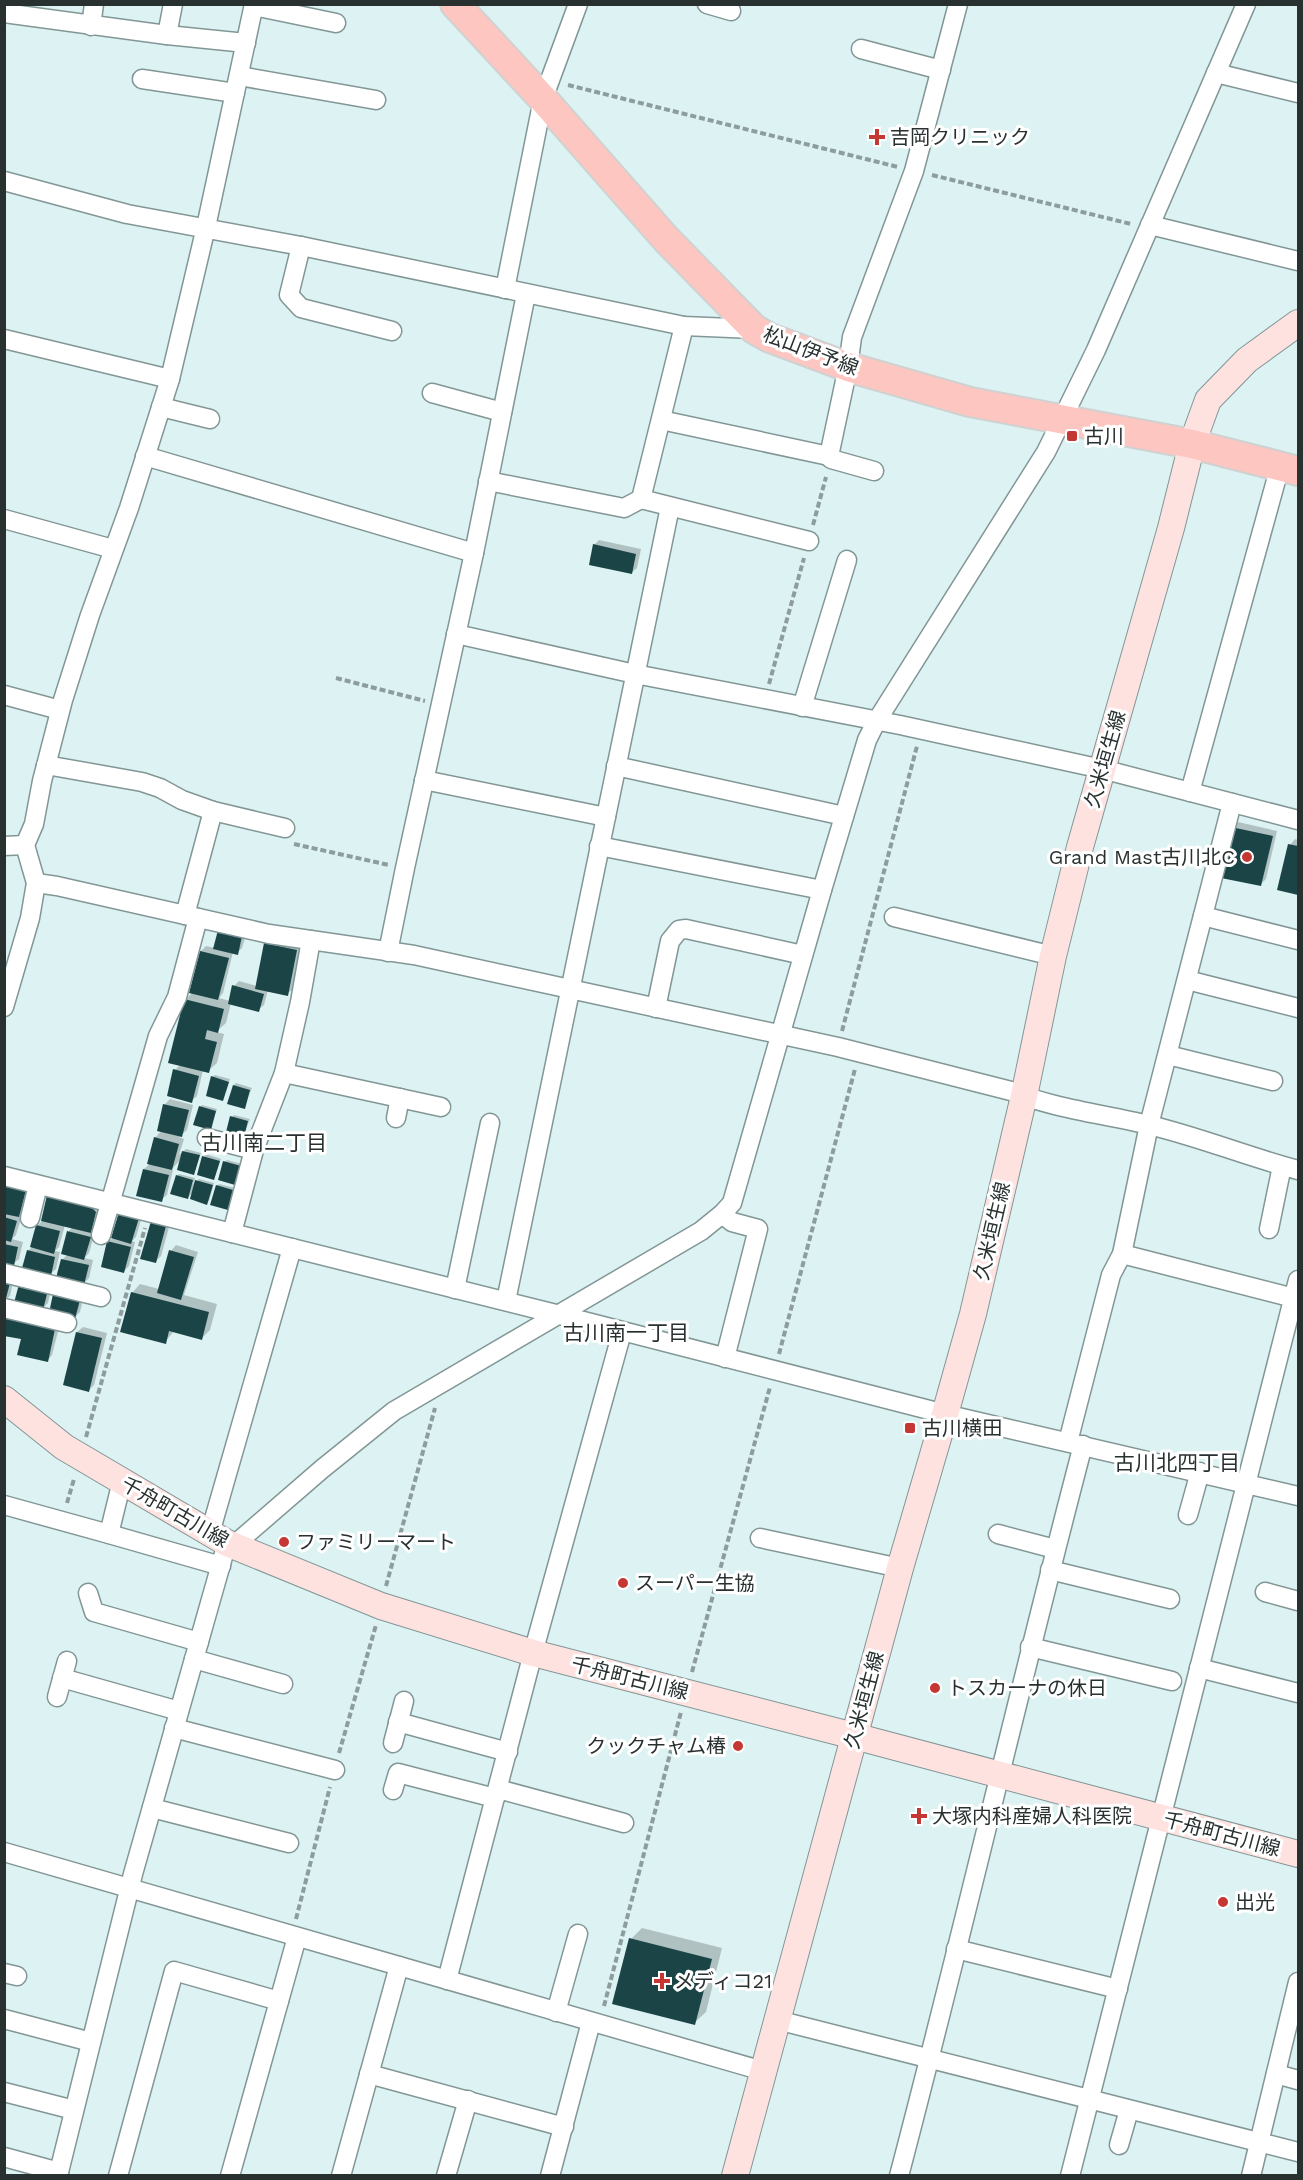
<svg xmlns="http://www.w3.org/2000/svg" width="1303" height="2180" font-family="'Work Sans','Noto Sans JP',sans-serif">
	<rect width="100%" height="100%" fill="#ddf2f3"/>
	<g fill="#0003">
		<polygon points="599,540 641,549 637,568 631,573 594,545"/>
		<polygon points="1238,822 1277,831 1266,879 1261,884 1233,828"/>
		<polygon points="1295,839 1298,840 1298,893 1279,889 1290,845"/>
		<polygon points="247,931 242,948 237,953 233,952 223,993 219,998 230,1001 234,986 239,981 257,986 265,944 271,939 301,945 293,989 287,994 268,990 264,1005 258,1010 231,1003 226,1023 216,1032 224,1034 217,1063 208,1071 203,1070 197,1096 191,1101 175,1070 181,1064 185,1000 193,992 201,951 206,946 215,948"/>
		<polygon points="215,1075 230,1079 223,1099 212,1077"/>
		<polygon points="236,1083 252,1088 244,1107 234,1085"/>
		<polygon points="170,1099 193,1105 187,1130 179,1137 184,1139 179,1155 186,1149 201,1153 194,1173 181,1159 171,1170 173,1170 167,1195 161,1200 144,1169 151,1163 155,1138 162,1130 165,1104"/>
		<polygon points="202,1105 217,1109 210,1129 200,1107"/>
		<polygon points="234,1115 250,1119 242,1139 232,1117"/>
		<polygon points="206,1154 221,1159 214,1179 204,1157"/>
		<polygon points="227,1160 242,1164 235,1184 224,1162"/>
		<polygon points="179,1174 195,1178 193,1185 199,1179 214,1183 209,1201 207,1203 194,1191 187,1198 177,1176"/>
		<polygon points="4,1184 30,1185 24,1210 19,1215 22,1216 16,1235 12,1239 23,1242 19,1259 13,1264 4,1262"/>
		<polygon points="219,1184 235,1188 228,1208 217,1186"/>
		<polygon points="49,1196 101,1207 96,1226 91,1231 95,1232 89,1253 84,1258 93,1260 89,1278 84,1283 62,1260 68,1254 69,1231 73,1227 65,1225 59,1247 55,1251 60,1252 56,1269 50,1274 28,1251 31,1248 38,1225 43,1220"/>
		<polygon points="143,1213 136,1237 132,1241 135,1242 129,1266 124,1271 108,1242"/>
		<polygon points="171,1220 161,1256 155,1262 152,1222"/>
		<polygon points="176,1245 198,1252 184,1295 217,1304 210,1330 202,1338 174,1331 165,1342 132,1293 140,1284 159,1289 171,1251"/>
		<polygon points="4,1276 14,1278 10,1296 4,1301"/>
		<polygon points="52,1285 48,1303 42,1309 16,1302"/>
		<polygon points="84,1295 80,1312 75,1317 51,1312"/>
		<polygon points="60,1324 52,1355 47,1361 23,1338"/>
		<polygon points="83,1327 107,1333 94,1385 89,1390 77,1332"/>
		<polygon points="642,1928 722,1948 706,2012 694,2023 631,1939"/>
	</g>
	<g fill="#1a4446">
		<polygon points="593,544 636,554 632,574 589,565"/>
		<polygon points="1231,827 1273,836 1261,886 1221,878"/>
		<polygon points="1288,844 1298,846 1298,895 1277,890"/>
		<polygon points="218,930 242,936 238,955 213,949"/>
		<polygon points="264,943 297,950 288,996 255,989"/>
		<polygon points="200,951 229,958 218,1000 189,993"/>
		<polygon points="232,985 264,994 259,1012 228,1004"/>
		<polygon points="184,999 224,1009 218,1033 207,1030 205,1039 217,1042 209,1073 168,1063"/>
		<polygon points="173,1069 199,1076 192,1103 167,1096"/>
		<polygon points="211,1076 229,1082 223,1101 206,1096"/>
		<polygon points="233,1085 250,1090 245,1109 227,1104"/>
		<polygon points="163,1104 189,1110 182,1137 157,1131"/>
		<polygon points="199,1106 216,1111 211,1130 193,1125"/>
		<polygon points="230,1116 248,1121 243,1141 225,1136"/>
		<polygon points="154,1137 179,1144 172,1170 147,1164"/>
		<polygon points="182,1151 200,1155 194,1175 177,1170"/>
		<polygon points="202,1156 220,1161 214,1180 197,1175"/>
		<polygon points="223,1161 241,1166 235,1185 218,1180"/>
		<polygon points="143,1169 169,1175 162,1202 136,1196"/>
		<polygon points="176,1175 193,1180 188,1199 170,1194"/>
		<polygon points="195,1180 213,1185 207,1205 190,1199"/>
		<polygon points="4,1185 26,1190 19,1217 4,1214"/>
		<polygon points="216,1185 233,1190 228,1210 210,1205"/>
		<polygon points="47,1195 89,1205 96,1212 91,1233 41,1221"/>
		<polygon points="119,1212 139,1218 131,1244 111,1238"/>
		<polygon points="4,1217 17,1221 11,1242 4,1240"/>
		<polygon points="151,1221 166,1226 156,1263 140,1259"/>
		<polygon points="36,1225 60,1231 54,1254 30,1247"/>
		<polygon points="67,1231 91,1237 84,1260 61,1254"/>
		<polygon points="107,1241 131,1247 124,1273 101,1267"/>
		<polygon points="4,1244 18,1247 14,1266 4,1263"/>
		<polygon points="27,1250 55,1257 51,1276 22,1268"/>
		<polygon points="169,1250 194,1257 181,1300 157,1293"/>
		<polygon points="61,1259 89,1265 84,1285 56,1278"/>
		<polygon points="4,1282 10,1283 5,1302 4,1302"/>
		<polygon points="19,1284 48,1290 43,1310 14,1303"/>
		<polygon points="131,1292 209,1312 202,1340 169,1331 166,1344 120,1332"/>
		<polygon points="53,1294 80,1300 75,1319 49,1313"/>
		<polygon points="4,1317 55,1329 48,1362 17,1355 21,1339 4,1336"/>
		<polygon points="76,1332 102,1338 89,1392 63,1385"/>
		<polygon points="629,1938 712,1959 695,2025 612,2004"/>
	</g>
	<g fill="none" stroke-linecap="round" stroke-linejoin="round">
		<defs>
			<g id="street">
				<polyline points="707,4 731,11"/>
				<polyline points="254,6 336,23"/>
				<polyline points="4,13 167,35 246,43"/>
				<polyline points="91,26 94,4"/>
				<polyline points="167,35 173,4"/>
				<polyline points="861,49 941,70"/>
				<polyline points="1216,73 1298,93"/>
				<polyline points="239,76 376,100"/>
				<polyline points="142,79 235,93"/>
				<polyline points="4,181 127,214 301,246 684,326 754,329"/>
				<polyline points="1150,225 1298,261"/>
				<polyline points="301,246 289,295 301,308 392,331"/>
				<polyline points="505,289 543,99 578,4"/>
				<polyline points="684,326 641,499 809,541"/>
				<polyline points="4,339 170,379"/>
				<polyline points="432,393 502,412"/>
				<polyline points="161,407 210,419"/>
				<polyline points="661,420 829,456 848,367 852,337 914,171 958,4"/>
				<polyline points="145,456 474,553"/>
				<polyline points="829,456 831,459 874,471"/>
				<polyline points="488,481 624,508 641,499"/>
				<polyline points="4,519 113,549"/>
				<polyline points="456,634 635,674 900,725 1102,769 1298,820"/>
				<polyline points="4,695 60,710"/>
				<polyline points="802,707 847,560"/>
				<polyline points="46,765 142,782 160,788 182,800 213,811 285,828"/>
				<polyline points="616,766 844,816"/>
				<polyline points="424,780 606,817"/>
				<polyline points="1190,792 1280,466"/>
				<polyline points="4,846 25,845"/>
				<polyline points="599,846 822,890"/>
				<path d="M36,883L57,886L269,934L414,955L570,989L838,1047L1011,1091C1055,1109 1104,1114 1149,1125C1200,1137 1248,1157 1298,1170"/>
				<polyline points="185,915 213,811"/>
				<polyline points="1203,916 1298,940"/>
				<polyline points="894,917 1053,956"/>
				<polyline points="388,952 405,868 474,553 526,294"/>
				<polyline points="1187,980 1298,1008"/>
				<polyline points="4,1007 30,918 36,883 25,845 34,824 42,781 63,700 90,615 129,508 170,379 206,227 254,4"/>
				<polyline points="656,1008 670,941 679,930 686,929 803,955"/>
				<polyline points="1168,1055 1273,1081"/>
				<polyline points="284,1073 441,1107"/>
				<polyline points="396,1118 400,1098"/>
				<polyline points="207,1138 254,1150"/>
				<polyline points="4,1176 560,1315 945,1414 1298,1496"/>
				<polyline points="722,1214 732,1222 758,1229 725,1358"/>
				<polyline points="30,1218 38,1185"/>
				<polyline points="1269,1229 1282,1166"/>
				<polyline points="232,1233 254,1150 284,1073 300,1002 311,940"/>
				<polyline points="101,1235 158,1036 177,997 198,918"/>
				<polyline points="1122,1254 1294,1298"/>
				<polyline points="4,1273 101,1297"/>
				<polyline points="455,1289 490,1123"/>
				<polyline points="506,1301 670,507"/>
				<polyline points="4,1308 67,1323"/>
				<polyline points="1068,1442 1111,1275 1122,1254 1149,1125 1232,803"/>
				<polyline points="4,1505 109,1534 122,1481"/>
				<polyline points="1188,1515 1200,1472"/>
				<polyline points="210,1533 292,1248"/>
				<polyline points="109,1534 221,1566"/>
				<polyline points="998,1534 1055,1549"/>
				<polyline points="760,1538 900,1568"/>
				<polyline points="233,1546 322,1469 394,1411 701,1231 722,1214 732,1203 822,890 867,740 876,722 1046,452 1096,350 1246,4"/>
				<polyline points="1050,1570 1170,1599"/>
				<polyline points="1265,1592 1298,1601"/>
				<polyline points="88,1593 94,1612 199,1642"/>
				<polyline points="1030,1647 1172,1681"/>
				<polyline points="194,1659 283,1684"/>
				<polyline points="1199,1668 1298,1693"/>
				<polyline points="62,1678 179,1711"/>
				<polyline points="57,1697 67,1661"/>
				<polyline points="398,1722 508,1752"/>
				<polyline points="174,1728 335,1770"/>
				<polyline points="393,1743 404,1701"/>
				<polyline points="498,1789 624,1823"/>
				<polyline points="393,1790 398,1773 495,1798"/>
				<polyline points="152,1808 289,1843"/>
				<polyline points="4,1852 763,2071"/>
				<polyline points="956,1949 1118,1989"/>
				<polyline points="4,1973 17,1976"/>
				<polyline points="447,1980 533,1653 622,1332"/>
				<polyline points="556,2012 578,1934"/>
				<polyline points="4,2019 91,2042"/>
				<polyline points="777,2020 1298,2152"/>
				<polyline points="369,2074 564,2127"/>
				<polyline points="1276,2074 1298,2080"/>
				<polyline points="4,2092 74,2110"/>
				<polyline points="1119,2145 1129,2110"/>
				<polyline points="4,2157 59,2172"/>
				<polyline points="58,2176 133,1874 227,1543"/>
				<polyline points="118,2176 174,1971 279,2001"/>
				<polyline points="230,2176 297,1937"/>
				<polyline points="341,2176 399,1966"/>
				<polyline points="446,2176 468,2100"/>
				<polyline points="550,2176 591,2022"/>
				<path d="M899,2176C963,1933 1019,1688 1083,1445"/>
				<polyline points="1070,2176 1298,1280"/>
				<polyline points="1251,2176 1298,1982"/>
			</g>
			<g id="secondary">
				<polyline points="4,1399 64,1447 227,1543 381,1606 533,1653 854,1736 1298,1854"/>
				<polyline points="735,2176 900,1568 945,1414 973,1314 1024,1096 1053,956 1080,847 1171,528 1192,444 1208,400 1247,360 1298,323"/>
			</g>
			<polyline id="primary" points="455,4 543,99 666,239 754,329 770,338 848,367 970,402 1192,444 1298,471"/>
		</defs>
		<use href="#street" stroke="#829696" stroke-width="21"/>
		<use href="#secondary" stroke="#829696" stroke-width="28"/>
		<use href="#primary" stroke="#d0d1d1" stroke-width="32"/>
		<g stroke="#8d9c9c" stroke-width="4" stroke-dasharray="6 3" stroke-linecap="butt">
			<polyline points="568,85 898,167"/>
			<polyline points="932,175 1131,224"/>
			<polyline points="813,525 826,477"/>
			<polyline points="336,678 425,701"/>
			<polyline points="769,684 804,558"/>
			<polyline points="294,844 389,865"/>
			<polyline points="842,1031 917,746"/>
			<polyline points="779,1354 855,1069"/>
			<polyline points="86,1437 145,1228"/>
			<polyline points="67,1503 74,1479"/>
			<polyline points="386,1586 435,1408"/>
			<polyline points="692,1672 770,1387"/>
			<polyline points="339,1753 376,1625"/>
			<polyline points="296,1919 330,1787"/>
			<polyline points="604,2006 681,1712"/>
		</g>
		<use href="#street" stroke="#fff" stroke-width="18"/>
		<use href="#secondary" stroke="#fee2e0" stroke-width="26"/>
		<use href="#primary" stroke="#fdc6c0" stroke-width="28"/>
	</g>
	<g fill="#c53733" stroke="#fff" stroke-width="2">
		<path d="M874 128h6v6h6v6h-6v6h-6v-6h-6v-6h6z"/>
		<rect x="1066" y="430" width="12" height="12" rx="3"/>
		<circle cx="1247" cy="857" r="6"/>
		<rect x="904" y="1422" width="12" height="12" rx="3"/>
		<circle cx="284" cy="1542" r="6"/>
		<circle cx="623" cy="1583" r="6"/>
		<circle cx="935" cy="1688" r="6"/>
		<circle cx="738" cy="1746" r="6"/>
		<path d="M916 1807h6v6h6v6h-6v6h-6v-6h-6v-6h6z"/>
		<circle cx="1223" cy="1902" r="6"/>
		<path d="M659 1972h6v6h6v6h-6v6h-6v-6h-6v-6h6z"/>
	</g>
	<g text-anchor="middle" dominant-baseline="central" stroke-width="6" stroke-linejoin="round" paint-order="stroke">
		<g font-size="20" fill="#283030" stroke="#fff" text-anchor="start">
			<text x="890" y="137">吉岡クリニック</text>
			<text x="1084" y="436">古川</text>
			<text x="1235" y="857" text-anchor="end">Grand Mast古川北C</text>
			<text x="922" y="1428">古川横田</text>
			<text x="296" y="1542">ファミリーマート</text>
			<text x="635" y="1583">スーパー生協</text>
			<text x="947" y="1688">トスカーナの休日</text>
			<text x="726" y="1746" text-anchor="end">クックチャム椿</text>
			<text x="932" y="1816">大塚内科産婦人科医院</text>
			<text x="1235" y="1902">出光</text>
			<text x="674" y="1981">メディコ21</text>
		</g>
		<g font-size="20" fill="#283030" stroke="#fff">
			<text transform="translate(811 351) rotate(21)">松山伊予線</text>
			<text transform="translate(1105 759) rotate(-74)">久米垣生線</text>
			<text transform="translate(992 1231) rotate(-77)">久米垣生線</text>
			<text transform="translate(175 1512) rotate(30)">千舟町古川線</text>
			<text transform="translate(630 1678) rotate(14)">千舟町古川線</text>
			<text transform="translate(864 1700) rotate(-75)">久米垣生線</text>
			<text transform="translate(1222 1834) rotate(15)">千舟町古川線</text>
		</g>
		<g font-size="21" fill="#283030" stroke="#fff">
			<text x="264" y="1142">古川南二丁目</text>
			<text x="626" y="1332">古川南一丁目</text>
			<text x="1177" y="1462">古川北四丁目</text>
		</g>
	</g>
	<rect width="1303" height="2180" fill="none" stroke="#283030" stroke-width="12"/>
</svg>
